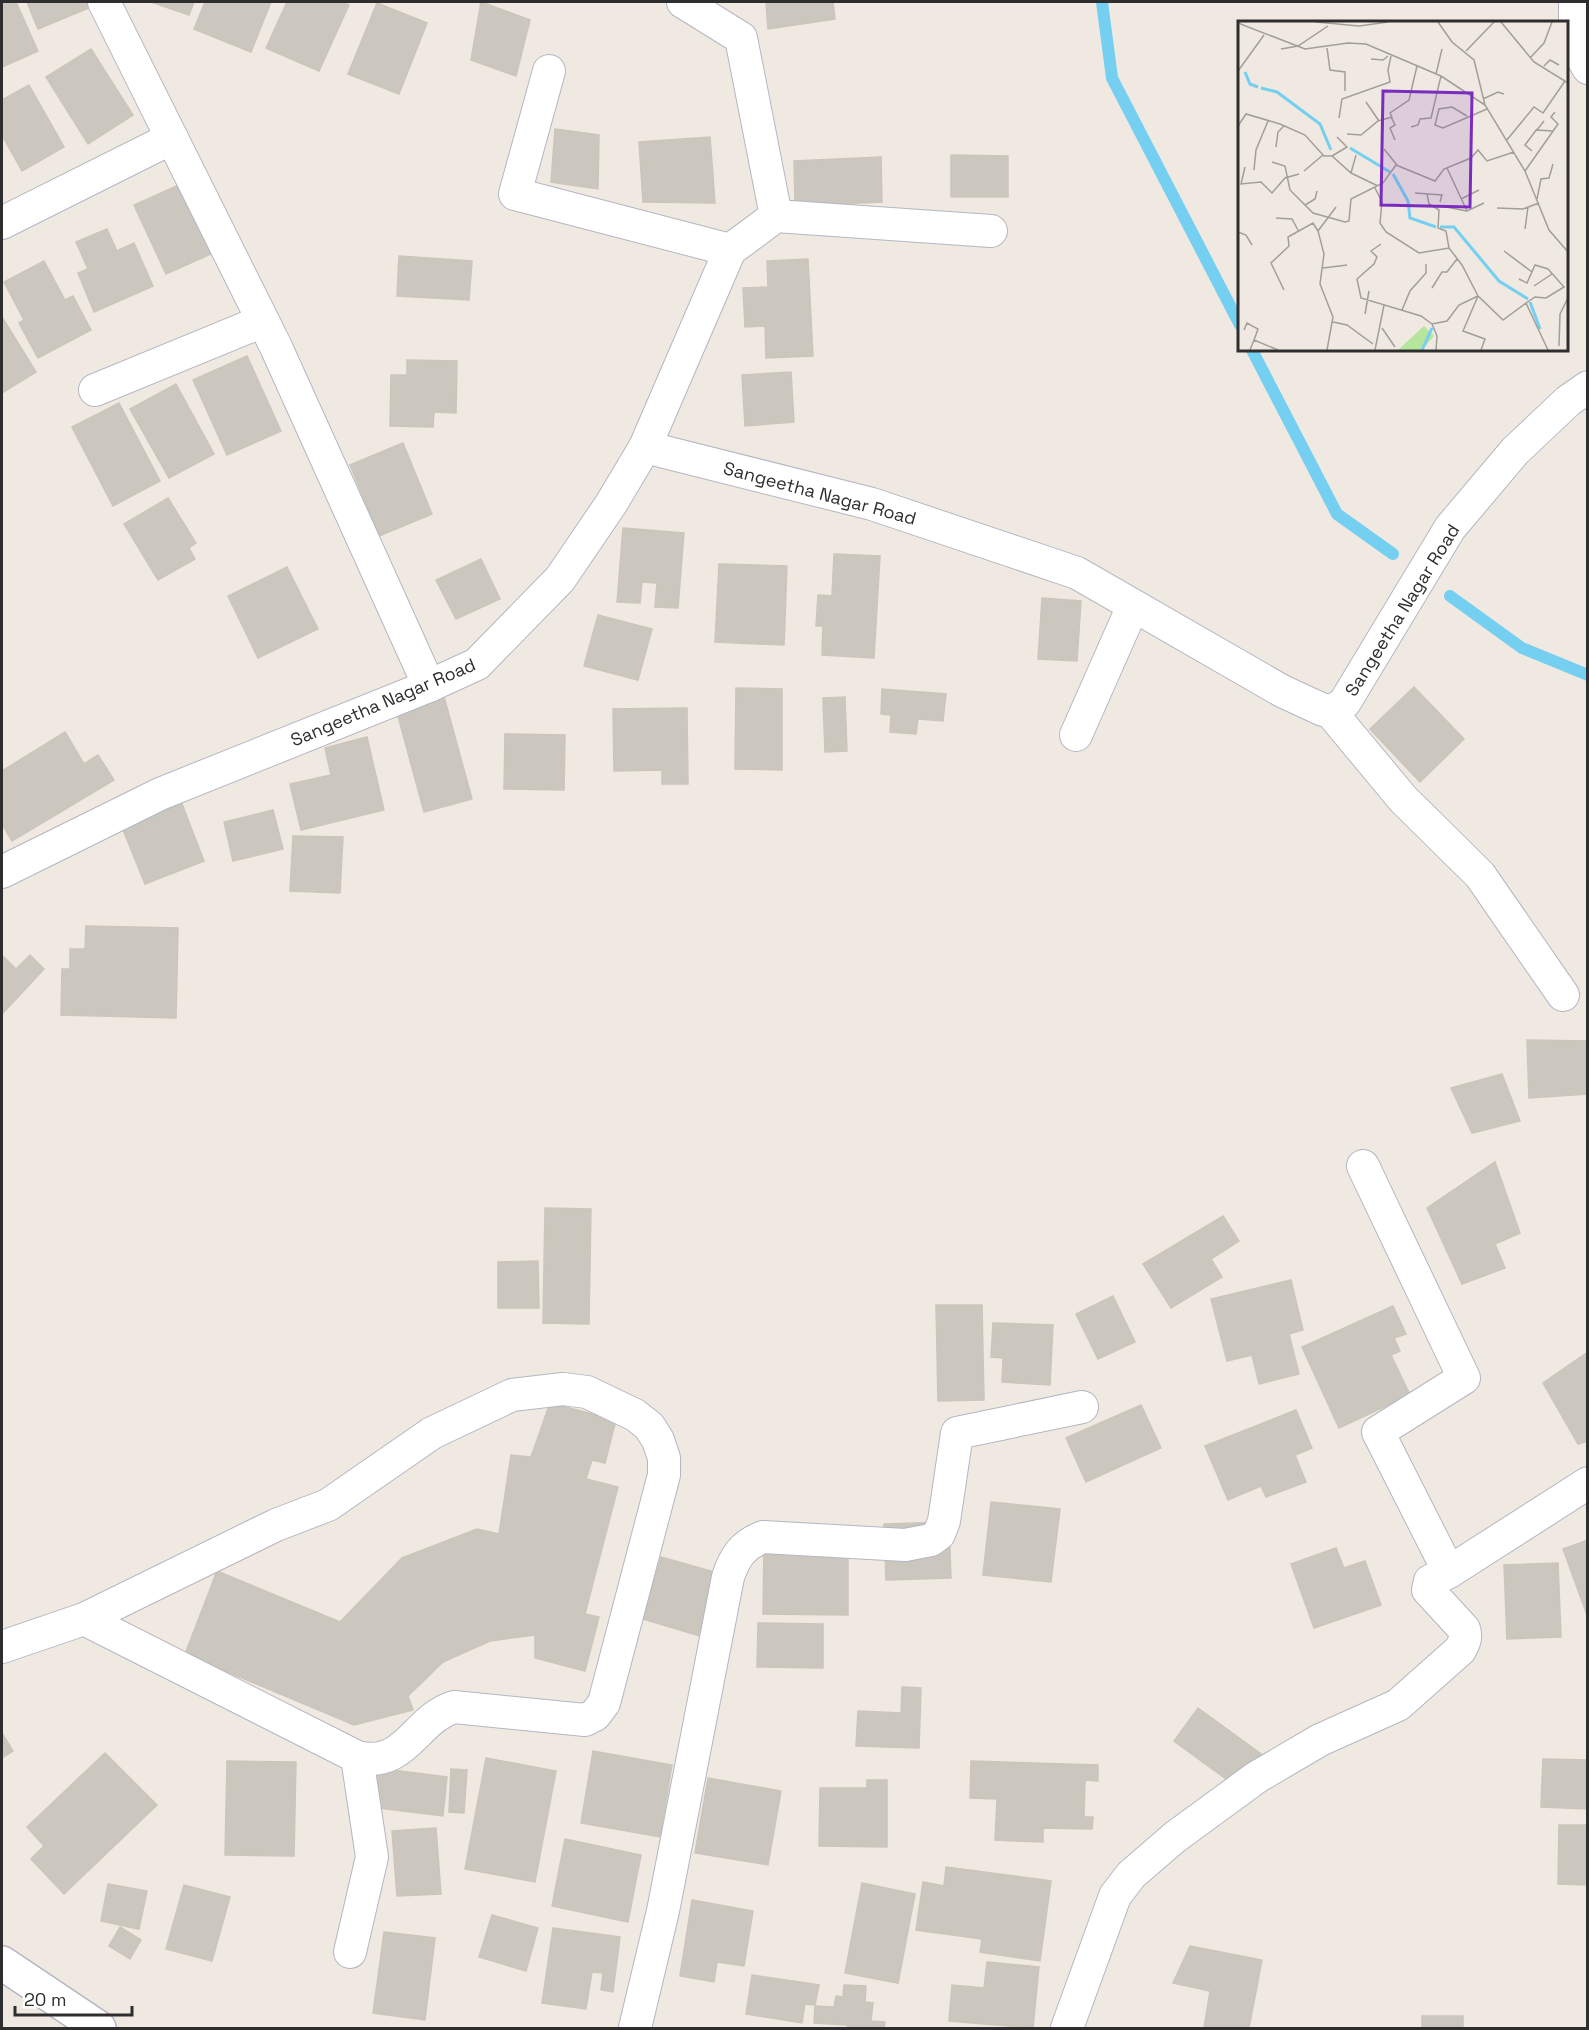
<svg xmlns="http://www.w3.org/2000/svg" width="1589" height="2030" font-family="'Space Grotesk',sans-serif">
	<rect width="100%" height="100%" fill="#efe9e1"/>
	<g fill="none" stroke-linecap="round" stroke-linejoin="round">
		<g stroke="#75cff0" stroke-width="12">
			<polyline points="1102,2 1112,78 1240,325"/>
			<polyline points="1252,350 1337,514 1393,554"/>
			<polyline points="1450,596 1522,648 1588,675"/>
		</g>
	</g>
	<g fill="#cbc7bf" stroke="#cbc5ba" stroke-width="1.5">
		<polygon points="2,2 16,2 38,51 2,67"/>
		<polygon points="27,2 89,2 91,7 38,29"/>
		<polygon points="151,2 194,2 189,15"/>
		<polygon points="205,2 271,2 251,52 194,29"/>
		<polygon points="287,2 341,2 349,5 319,71 266,48"/>
		<polygon points="481,2 530,20 516,76 471,60"/>
		<polygon points="766,2 833,2 835,19 768,29"/>
		<polygon points="377,3 427,23 399,94 348,74"/>
		<polygon points="91,49 133,115 88,144 46,77"/>
		<polygon points="29,85 64,147 22,171 2,135 2,100"/>
		<polygon points="555,129 599,135 598,189 551,182"/>
		<polygon points="710,137 715,203 643,202 639,142"/>
		<polygon points="951,155 1008,156 1008,197 951,197"/>
		<polygon points="881,157 882,202 795,206 794,161"/>
		<polygon points="181,184 213,253 166,274 134,205"/>
		<polygon points="107,229 117,251 134,243 153,286 94,312 78,273 88,269 76,242"/>
		<polygon points="399,256 472,261 469,300 397,296"/>
		<polygon points="808,259 813,356 766,358 765,326 745,327 743,288 768,287 767,261"/>
		<polygon points="44,261 65,300 73,296 91,330 38,358 19,323 24,320 4,282"/>
		<polygon points="2,317 36,372 2,393"/>
		<polygon points="247,356 281,431 227,455 193,380"/>
		<polygon points="407,360 457,361 456,413 434,412 433,427 390,426 391,375 407,375"/>
		<polygon points="791,372 794,422 745,426 742,375"/>
		<polygon points="176,384 214,454 169,478 130,409"/>
		<polygon points="119,403 160,481 113,506 72,427"/>
		<polygon points="403,443 432,514 379,536 350,465"/>
		<polygon points="168,498 196,543 189,548 195,559 158,580 124,524"/>
		<polygon points="623,528 684,533 678,608 655,607 657,583 642,582 640,603 617,602"/>
		<polygon points="834,554 880,556 874,658 822,655 823,626 816,626 818,595 832,596"/>
		<polygon points="481,559 500,599 456,619 436,580"/>
		<polygon points="719,564 787,566 784,645 715,642"/>
		<polygon points="287,567 318,629 258,658 228,596"/>
		<polygon points="1042,598 1081,601 1077,661 1038,659"/>
		<polygon points="598,615 652,629 638,680 584,666"/>
		<polygon points="1414,687 1464,739 1420,782 1370,729"/>
		<polygon points="736,688 782,689 782,770 735,769"/>
		<polygon points="882,689 946,694 943,721 918,719 916,734 890,732 891,715 881,714"/>
		<polygon points="443,693 472,799 424,812 395,705"/>
		<polygon points="845,697 847,751 825,752 823,698"/>
		<polygon points="687,708 688,784 662,784 662,770 614,771 613,709"/>
		<polygon points="65,732 84,764 98,755 114,780 12,841 2,824 2,771"/>
		<polygon points="505,734 565,735 564,790 504,789"/>
		<polygon points="367,737 384,810 301,830 290,784 331,775 325,748"/>
		<polygon points="179,796 204,861 145,884 119,820"/>
		<polygon points="273,810 283,849 233,861 224,822"/>
		<polygon points="293,836 343,837 340,893 290,891"/>
		<polygon points="86,926 178,928 176,1018 61,1015 62,969 70,969 70,949 85,949"/>
		<polygon points="2,955 16,969 30,955 44,969 2,1014"/>
		<polygon points="1527,1040 1588,1041 1588,1094 1529,1098"/>
		<polygon points="1502,1074 1520,1121 1472,1133 1451,1088"/>
		<polygon points="1495,1162 1520,1233 1495,1244 1505,1268 1462,1284 1427,1208"/>
		<polygon points="545,1208 591,1209 589,1324 543,1323"/>
		<polygon points="1223,1216 1239,1241 1211,1259 1222,1277 1171,1308 1143,1264"/>
		<polygon points="538,1261 539,1308 498,1308 498,1262"/>
		<polygon points="1291,1280 1303,1330 1289,1334 1299,1374 1259,1384 1252,1355 1227,1361 1211,1299"/>
		<polygon points="1113,1296 1135,1342 1098,1359 1076,1314"/>
		<polygon points="936,1305 982,1305 984,1400 938,1401"/>
		<polygon points="1393,1306 1406,1334 1394,1338 1400,1351 1391,1355 1410,1395 1339,1428 1302,1347"/>
		<polygon points="993,1323 1053,1325 1050,1385 1002,1382 1003,1358 991,1357"/>
		<polygon points="1588,1352 1588,1441 1578,1444 1543,1383"/>
		<polygon points="550,1403 616,1420 605,1463 592,1460 586,1479 618,1487 585,1614 599,1617 585,1671 535,1658 535,1635 490,1641 443,1662 408,1696 413,1710 354,1725 185,1654 217,1571 340,1622 402,1558 477,1529 499,1534 511,1455 531,1457"/>
		<polygon points="1141,1405 1161,1448 1086,1482 1066,1438"/>
		<polygon points="1296,1410 1312,1448 1295,1455 1306,1482 1266,1497 1261,1486 1228,1500 1205,1446"/>
		<polygon points="991,1502 1060,1509 1051,1582 983,1575"/>
		<polygon points="949,1522 951,1578 886,1580 884,1524"/>
		<polygon points="1588,1540 1588,1615 1587,1615 1563,1549"/>
		<polygon points="764,1546 848,1548 848,1615 763,1614"/>
		<polygon points="1336,1548 1344,1568 1365,1561 1381,1605 1314,1628 1291,1564"/>
		<polygon points="661,1557 718,1573 700,1636 643,1619"/>
		<polygon points="1558,1563 1561,1637 1507,1639 1504,1565"/>
		<polygon points="758,1623 823,1624 823,1668 757,1667"/>
		<polygon points="902,1687 921,1688 919,1748 856,1746 858,1711 901,1713"/>
		<polygon points="1198,1708 1261,1754 1237,1787 1174,1741"/>
		<polygon points="2,1733 13,1751 2,1758"/>
		<polygon points="593,1751 672,1765 660,1837 581,1823"/>
		<polygon points="105,1753 157,1805 64,1894 31,1859 44,1846 27,1827"/>
		<polygon points="486,1758 556,1771 535,1882 465,1869"/>
		<polygon points="1543,1759 1588,1760 1588,1809 1541,1807"/>
		<polygon points="227,1761 296,1762 294,1856 225,1855"/>
		<polygon points="971,1761 1098,1765 1098,1781 1085,1780 1084,1817 1093,1817 1092,1829 1043,1828 1043,1842 995,1840 997,1799 970,1798"/>
		<polygon points="376,1768 447,1777 443,1816 371,1807"/>
		<polygon points="451,1769 467,1770 464,1813 449,1812"/>
		<polygon points="708,1778 781,1791 768,1865 695,1853"/>
		<polygon points="867,1780 887,1780 887,1847 819,1846 820,1788 867,1788"/>
		<polygon points="1559,1825 1588,1825 1588,1885 1558,1884"/>
		<polygon points="436,1828 441,1894 397,1896 392,1831"/>
		<polygon points="565,1839 641,1855 628,1922 552,1906"/>
		<polygon points="946,1867 1051,1881 1040,1961 980,1952 982,1939 916,1930 923,1882 944,1886"/>
		<polygon points="862,1883 915,1894 898,1983 845,1973"/>
		<polygon points="108,1884 147,1891 139,1929 101,1921"/>
		<polygon points="184,1885 230,1897 212,1961 166,1949"/>
		<polygon points="692,1900 753,1911 744,1966 717,1962 714,1982 680,1976"/>
		<polygon points="492,1915 538,1928 526,1971 479,1957"/>
		<polygon points="120,1927 141,1940 130,1959 109,1946"/>
		<polygon points="553,1928 620,1937 613,1992 601,1990 603,1973 592,1972 586,2009 542,2003"/>
		<polygon points="384,1932 435,1938 425,2020 373,2013"/>
		<polygon points="1190,1946 1262,1960 1249,2028 1204,2028 1210,1991 1173,1983"/>
		<polygon points="987,1962 1039,1967 1033,2028 949,2021 952,1985 984,1988"/>
		<polygon points="752,1975 819,1985 815,2005 805,2004 802,2023 746,2014"/>
		<polygon points="844,1985 866,1986 865,2002 873,2003 871,2021 885,2022 884,2028 847,2028 848,2025 814,2023 815,2006 834,2007 836,1996 843,1997"/>
		<rect x="1422" y="2016" width="41" height="12"/>
	</g>
	<g fill="none" stroke-linecap="round" stroke-linejoin="round">
		<defs>
			<g id="street">
				<polyline points="104,2 276,347 429,686"/>
				<polyline points="683,2 741,38 776,216"/>
				<polyline points="1575,2 1575,45 1588,68"/>
				<polyline points="549,71 515,194 730,250 776,216 991,231"/>
				<polyline points="2,223 172,138"/>
				<polyline points="95,390 263,321"/>
				<polyline points="645,447 730,250"/>
				<polyline points="1329,710 1403,799 1480,875 1563,995"/>
				<polyline points="1076,735 1133,606"/>
				<polyline points="2,872 160,794 429,686 477,664 560,579 611,504 645,447 872,504 1077,573 1282,691 1323,710 1335,710 1345,702 1450,528 1515,451 1568,401 1588,387"/>
				<polyline points="1363,1166 1464,1378 1378,1432 1449,1572"/>
				<path d="M2,1647L84,1619L276,1525L328,1505L432,1433L512,1395L563,1389L587,1392L635,1415L649,1426L658,1440L664,1458V1475L604,1703L595,1715L585,1720L454,1707C415,1719 406,1769 357,1757L84,1619"/>
				<polyline points="350,1952 372,1857 357,1757"/>
				<path d="M635,2028L663,1911L728,1577C735,1556 743,1545 763,1537L905,1545L931,1540L939,1534L944,1521L957,1433L1082,1407"/>
				<path d="M1067,2028L1115,1896L1131,1875L1175,1837L1257,1777L1320,1740L1398,1705L1460,1650C1464,1643 1467,1637 1464,1629L1428,1590L1430,1581L1449,1572L1588,1483"/>
			</g>
			<polyline id="secondary" points="2,1963 99,2028"/>
		</defs>
		<use href="#street" stroke="#b4b7c1" stroke-width="34"/>
		<use href="#secondary" stroke="#b4b7c1" stroke-width="36"/>
		<use href="#street" stroke="#fff" stroke-width="32"/>
		<use href="#secondary" stroke="#fff" stroke-width="33"/>
	</g>
	<g text-anchor="middle" dominant-baseline="central" stroke-width="4.5" stroke-linejoin="round" paint-order="stroke">
		<g font-size="18" fill="#2e2e2e" stroke="#fff">
			<text transform="translate(820 493) rotate(15)">Sangeetha Nagar Road</text>
			<text transform="translate(1402 610) rotate(-58)">Sangeetha Nagar Road</text>
			<text transform="translate(383 702) rotate(-23)">Sangeetha Nagar Road</text>
		</g>
	</g>
	<g transform="translate(1238 21)">
		<rect width="330" height="330" fill="#efe9e1"/>
		<path d="M186,305L196,315L184,329H160Z" fill="#b6e59e"/>
		<path fill="none" stroke="#75cff0" stroke-width="3" d="M7,51L12,63L20,66M23,67L39,71L82,103L93,129M112,127L152,151M155,153L170,180L172,197L198,206M202,206H216L261,260L290,278M292,281L302,308M184,329L194,307"/>
		<path fill="none" stroke="#a29e99" stroke-width="1.5" d="M78,1L121,5L150,1M200,1L214,21L236,39L247,84L287,150L311,209L330,231M263,1L296,41L330,62M0,2L67,28L110,22L128,23L203,55L247,84M89,27L92,49L107,51V70M43,28L60,25L90,5M228,30L256,1M292,37L306,22L314,1M133,38L145,39L150,35M306,45L312,39L321,44M0,50L26,14M198,53L204,28M245,78L260,71L266,73M128,81L141,100M229,95L214,86L201,88L197,104L205,107L249,88M153,96L157,104L152,107L157,119M101,97L104,78L152,61L150,49L153,35M306,100L299,109L315,110M0,105L8,93L42,103L67,114L86,135H94L113,152L140,165M173,106L180,104L182,98L193,97L203,55M109,113L123,114L140,100L154,96L152,92L171,79L179,45M268,120L296,86L305,92L327,60M38,126L40,111L46,105M146,128L159,144M294,130L287,124L299,108M94,135L109,126L99,116M34,141L47,145L52,169L75,192L107,201L111,200L113,178L145,162L158,144L197,160L206,148L233,137L240,129L249,140L276,131M7,146L3,163L23,161L34,172L47,157L61,153M209,147L229,190L246,182M16,149L18,129L30,100M66,150L85,134M287,150L320,103L313,96L317,91M113,152L118,134M137,167L144,181L142,202L148,211L181,232L211,227L224,244L240,275L225,310L247,318L243,329M177,172L204,174L202,181M189,173L191,183L201,189L200,207L208,210L211,227M223,178L241,169M299,178L303,158L311,157L315,143M67,184L77,178L79,170M208,186L229,190M259,187L285,188L301,182M38,197L54,198L61,211M287,208L290,186M0,211L8,214L14,224M143,223L133,230L139,236L136,243L119,258L123,277L183,295L194,303L209,300L221,284L240,275L265,299L288,282M266,230L294,251M85,247L109,244M281,258L289,262L297,244L310,248L326,266L308,277L297,276L288,282L310,329M296,265L314,253M194,267L204,251H209L219,238M46,269L33,242L51,225L50,216L75,202L80,210M164,289L172,270L188,252V243M127,293L131,270M95,301L109,304L135,323M194,303L199,315L198,329M144,307L157,326M6,309L9,302L20,308L16,319M321,325L322,293L330,277M12,329L16,319L40,329M89,329L95,296L82,263L86,233L80,210L98,186M137,329L146,284"/>
		<path fill="#7b2cbf" fill-opacity="0.15" stroke="#7b2cbf" stroke-width="3" d="M145,70L234,72L232,186L143,184Z"/>
		<rect width="330" height="330" fill="none" stroke="#2e2e2e" stroke-width="3"/>
	</g>
	<rect width="1589" height="2030" fill="none" stroke="#2e2e2e" stroke-width="6"/>
	<path d="M15 2006v9h117v-9" fill="none" stroke="#2e2e2e" stroke-width="3"/>
	<text x="24" y="2006" font-size="18" fill="#2e2e2e" stroke="#ffffff" stroke-width="4.5" paint-order="stroke">20 m</text>
</svg>
